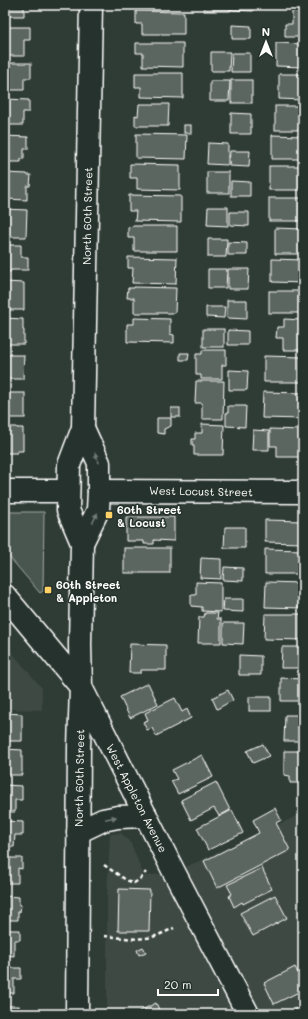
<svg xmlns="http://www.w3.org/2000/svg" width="308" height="1019" font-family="Mali,sans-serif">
	<rect width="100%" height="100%" fill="#2f3b35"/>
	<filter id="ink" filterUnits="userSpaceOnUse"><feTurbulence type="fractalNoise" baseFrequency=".025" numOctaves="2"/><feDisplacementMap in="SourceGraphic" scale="8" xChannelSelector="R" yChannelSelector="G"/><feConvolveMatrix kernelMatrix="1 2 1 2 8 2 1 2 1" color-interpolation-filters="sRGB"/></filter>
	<g filter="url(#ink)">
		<g fill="#3c4842">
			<polygon points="5,644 42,688 42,710 5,709"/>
			<polygon points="303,813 303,1014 107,1014 107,897 110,834 121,833 131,843 144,876 175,872"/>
		</g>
		<polygon fill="#4a544f" stroke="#a4aaa7" points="5,512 44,512 43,591 40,593 5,552"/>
		<g fill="#5b6661" stroke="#fff">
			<polygon points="5,5 32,5 24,6 24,16 5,16"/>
			<rect x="204" y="5" width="26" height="6"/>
			<polygon points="232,5 253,5 253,11 231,10"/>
			<rect x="274" y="5" width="29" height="1"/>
			<polygon points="136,11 184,12 184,34 142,34 142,24 136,24"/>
			<polygon points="292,11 303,11 303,37 285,37 285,24 292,24"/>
			<polygon points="232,25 251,26 251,39 232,39"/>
			<polygon points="5,27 30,27 30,40 24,40 24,56 5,56"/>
			<polygon points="136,43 183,43 183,67 143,66 143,53 136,53"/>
			<polygon points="276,43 303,44 303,67 276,66"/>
			<polygon points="211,52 230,52 229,71 211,71"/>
			<polygon points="232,53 250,53 250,72 231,72"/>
			<polygon points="5,63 31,63 31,78 24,78 24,90 5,90"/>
			<polygon points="135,73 183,73 183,98 141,97 141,87 135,87"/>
			<polygon points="279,74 303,74 303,100 279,99"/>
			<rect x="231" y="80" width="21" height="23"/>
			<polygon points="210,81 230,81 229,101 210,101"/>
			<polygon points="5,99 29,100 29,112 23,112 23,125 5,125"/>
			<polygon points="139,104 169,104 168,126 135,126 135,115 138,116"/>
			<rect x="275" y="106" width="28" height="24"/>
			<polygon points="231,113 251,114 251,134 231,134"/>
			<rect x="184" y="125" width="7" height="8"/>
			<polygon points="136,134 187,135 186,159 136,158"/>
			<polygon points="272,135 303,136 303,159 272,159"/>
			<polygon points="5,136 28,137 28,149 24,149 24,159 21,159 21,162 5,162"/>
			<polygon points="208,143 228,144 228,165 207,164"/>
			<polygon points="230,151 250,151 249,167 229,166"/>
			<polygon points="130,164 180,165 180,190 137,189 137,178 130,178"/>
			<rect x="269" y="166" width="34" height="24"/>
			<rect x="207" y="172" width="22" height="21"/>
			<polygon points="5,173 27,174 27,175 31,175 30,186 27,186 27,200 5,199"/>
			<polygon points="231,181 250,182 250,196 231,196"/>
			<polygon points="129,195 181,196 181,222 135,221 136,211 129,211"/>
			<rect x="269" y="198" width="34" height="23"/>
			<polygon points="208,207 228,207 228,226 207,225"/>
			<polygon points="5,209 27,210 26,237 5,237"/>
			<polygon points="230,212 249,212 249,226 230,225"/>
			<polygon points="134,226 177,226 177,251 134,251 134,238 128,238 128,227"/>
			<polygon points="275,228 303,229 303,254 275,254"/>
			<polygon points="208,239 227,239 226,257 208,257"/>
			<polygon points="228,242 247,243 247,255 228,255"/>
			<polygon points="5,245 21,245 21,257 28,257 28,270 11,270 10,272 5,272"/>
			<polygon points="128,257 177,258 176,284 132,283 133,268 128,268"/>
			<polygon points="272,259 303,260 303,283 272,282"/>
			<polygon points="208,269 227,269 226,288 208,288"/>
			<polygon points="228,269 249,269 248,289 228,289"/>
			<polygon points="5,282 24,283 24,310 5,310"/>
			<polygon points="134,287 176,288 175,313 134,313 134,298 127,298 128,288 134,288"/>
			<rect x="269" y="291" width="34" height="22"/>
			<polygon points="227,300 247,300 247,319 227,318"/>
			<polygon points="206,307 225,307 224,318 206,317"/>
			<polygon points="5,318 23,319 23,330 24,330 24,344 5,344"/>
			<polygon points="134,318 170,319 170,334 174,335 174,343 127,342 127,324 134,324"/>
			<polygon points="284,319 303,320 303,350 283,350 283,338 276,338 277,327 284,327"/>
			<rect x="203" y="329" width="21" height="18"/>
			<polygon points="228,330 248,331 248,345 228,345"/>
			<polygon points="202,350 226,350 226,365 222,365 222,379 201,379 201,375 196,375 196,354 202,354"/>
			<polygon points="180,353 189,353 188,360 180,360"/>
			<polygon points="5,355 24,355 23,379 5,379"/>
			<polygon points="264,356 303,357 303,382 264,382"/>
			<polygon points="229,370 248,371 247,390 229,390"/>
			<polygon points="196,381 224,381 223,419 202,419 202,403 195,403"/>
			<polygon points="263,392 303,393 303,419 262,418"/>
			<rect x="5" y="393" width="20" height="25"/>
			<polygon points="228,406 246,406 245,427 226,426 226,413 228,413"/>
			<rect x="171" y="408" width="9" height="9"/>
			<polygon points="157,418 171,418 171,426 164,429 164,434 157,433"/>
			<polygon points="202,424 224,425 223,455 194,455 194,445 192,445 192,439 195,439 195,433 202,433"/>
			<polygon points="5,427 17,427 17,428 23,428 23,451 17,451 17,453 5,453"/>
			<polygon points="270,429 303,430 303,457 277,457 277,446 270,446"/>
			<polygon points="253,430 269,431 269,450 252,450"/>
			<polygon points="126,517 174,517 174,541 154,540 154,544 144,544 144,541 126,541"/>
			<polygon points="265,520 303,521 303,543 265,542"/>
			<polygon points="225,527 245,527 245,548 224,548"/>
			<rect x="124" y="548" width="46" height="25"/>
			<polygon points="265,549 303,550 303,574 265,574"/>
			<polygon points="201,558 221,559 221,579 200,578"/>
			<polygon points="224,567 243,568 243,581 223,580"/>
			<polygon points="196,582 221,583 221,612 202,611 202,607 191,606 191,595 196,595"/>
			<polygon points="266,582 303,583 303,608 265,607"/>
			<polygon points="224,599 243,599 243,612 223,611"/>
			<polygon points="205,613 218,613 217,619 221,619 221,643 198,643 199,617 204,617"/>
			<polygon points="265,614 303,614 303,640 264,639"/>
			<polygon points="223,623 244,623 243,644 223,643"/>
			<polygon points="130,644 166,645 166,670 141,670 141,673 129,673"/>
			<polygon points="282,647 303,647 303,668 281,668"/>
			<polygon points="239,655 261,656 261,675 239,675"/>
			<polygon points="281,678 303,679 303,701 281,701"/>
			<polygon points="148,683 158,704 130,718 120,697"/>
			<polygon points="228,690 233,700 217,709 212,698"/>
			<rect x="249" y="697" width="22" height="14"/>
			<polygon points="175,698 182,712 187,709 191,718 156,736 152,728 147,730 143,722 148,720 145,713"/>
			<polygon points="5,713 22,714 22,741 5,741"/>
			<polygon points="285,715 303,715 303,741 284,741"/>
			<polygon points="263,744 269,756 253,763 247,751"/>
			<polygon points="5,749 22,750 22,775 5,775"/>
			<polygon points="284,751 303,751 303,783 290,783 290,776 284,775"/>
			<polygon points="202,755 213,777 178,794 171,781 177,779 172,770"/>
			<polygon points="216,782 230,810 219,816 214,808 191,820 181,800"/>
			<polygon points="5,785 22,786 22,800 15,800 15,812 5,812"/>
			<polygon points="275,808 281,820 276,823 290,850 217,888 204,861 259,833 253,820"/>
			<polygon points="232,810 243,833 208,850 197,828"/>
			<polygon points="5,821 23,822 23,835 15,835 14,847 5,847"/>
			<polygon points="5,858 22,858 22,869 18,868 18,883 5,883"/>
			<polygon points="262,868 272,889 243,904 242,902 234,907 229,896 232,894 227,885"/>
			<rect x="301" y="888" width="2" height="18"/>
			<polygon points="119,889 150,890 149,931 118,931"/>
			<polygon points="275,895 287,918 253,936 240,913"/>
			<polygon points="5,896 19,897 19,905 21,905 20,912 18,912 18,920 5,920"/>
			<polygon points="5,930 20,930 20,940 14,940 14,956 5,955"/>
			<rect x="301" y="940" width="2" height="22"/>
			<polygon points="143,947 146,952 139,955 137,950"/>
			<polygon points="295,967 303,983 303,990 274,1004 264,983"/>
			<polygon points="5,968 21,968 21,979 14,979 14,993 5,993"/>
			<polygon points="156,1003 161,1014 134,1014"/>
			<rect x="5" y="1006" width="14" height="8"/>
		</g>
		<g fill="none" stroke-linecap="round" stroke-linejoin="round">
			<defs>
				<polyline id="service" points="300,1014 303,1013"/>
				<polyline id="minor" points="5,491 68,491"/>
				<polyline id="tertiary" points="99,491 303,492"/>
				<g id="secondary">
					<polyline points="82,543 98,510 99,491 99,463 83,428"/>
					<polyline points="77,1014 79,748 81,687 80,644 82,543 68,510 69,465 83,428 91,5"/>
				</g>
				<g id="primary">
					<polyline points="5,596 81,687 174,872 248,1014"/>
					<polyline points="78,832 103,820 118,817 146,816"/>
				</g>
			</defs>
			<use href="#service" stroke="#fff" stroke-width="15"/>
			<use href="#minor" stroke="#fff" stroke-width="25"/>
			<use href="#tertiary" stroke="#fff" stroke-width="25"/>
			<use href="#secondary" stroke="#fff" stroke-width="25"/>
			<use href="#primary" stroke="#fff" stroke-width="25"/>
			<g stroke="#fff" stroke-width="2.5" stroke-dasharray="4 3" stroke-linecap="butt">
				<polyline points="104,865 126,880 134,883 139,880 146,872"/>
				<path d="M104,936C118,937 132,940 146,938C156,937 165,932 174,928"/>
			</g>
			<use href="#service" stroke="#26332d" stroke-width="12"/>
			<use href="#minor" stroke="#26332d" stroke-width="22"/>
			<use href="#tertiary" stroke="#26332d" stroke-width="22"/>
			<use href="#secondary" stroke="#26332d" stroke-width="22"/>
			<use href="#primary" stroke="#26332d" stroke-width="22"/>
		</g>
		<defs><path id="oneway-solid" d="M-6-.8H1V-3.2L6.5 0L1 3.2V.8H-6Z"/></defs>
		<g fill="#727a76">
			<use href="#oneway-solid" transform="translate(97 458) rotate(-112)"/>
			<use href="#oneway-solid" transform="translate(95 518) rotate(-64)"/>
			<use href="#oneway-solid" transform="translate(111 818) rotate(-12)"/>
		</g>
	</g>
	<g fill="#ffd166" stroke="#26332d" stroke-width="1.5">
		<rect x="105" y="511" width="8" height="8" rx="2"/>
		<rect x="44" y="586" width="8" height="8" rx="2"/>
	</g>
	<g text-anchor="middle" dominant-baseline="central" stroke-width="3" stroke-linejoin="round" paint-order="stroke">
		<g font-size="11" fill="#fff" stroke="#26332d">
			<text transform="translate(87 216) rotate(-89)">North 60th Street</text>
			<text transform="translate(201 491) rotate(1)">West Locust Street</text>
			<text transform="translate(79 778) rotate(-89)">North 60th Street</text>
			<text transform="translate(137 798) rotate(63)">West Appleton Avenue</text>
		</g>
		<g font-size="11" font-weight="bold" fill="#fff" stroke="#26332d" text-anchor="start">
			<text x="117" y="509">60th Street<tspan x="117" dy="13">&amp; Locust</tspan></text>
			<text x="56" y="584">60th Street<tspan x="56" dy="13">&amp; Appleton</tspan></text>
		</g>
	</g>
	<rect width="308" height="1019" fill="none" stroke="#26332d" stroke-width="20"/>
	<rect x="10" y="10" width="288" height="999" fill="none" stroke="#fff" stroke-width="1.5" filter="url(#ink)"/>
	<g transform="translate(266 42)" stroke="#26332d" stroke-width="3" paint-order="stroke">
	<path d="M0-3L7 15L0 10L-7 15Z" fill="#ffffff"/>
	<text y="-6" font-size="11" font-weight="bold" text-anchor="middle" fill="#ffffff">N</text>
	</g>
	<path d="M158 989v6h60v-6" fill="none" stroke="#ffffff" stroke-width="2"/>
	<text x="164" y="989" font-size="12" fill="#ffffff" stroke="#26332d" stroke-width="3" paint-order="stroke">20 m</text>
</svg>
